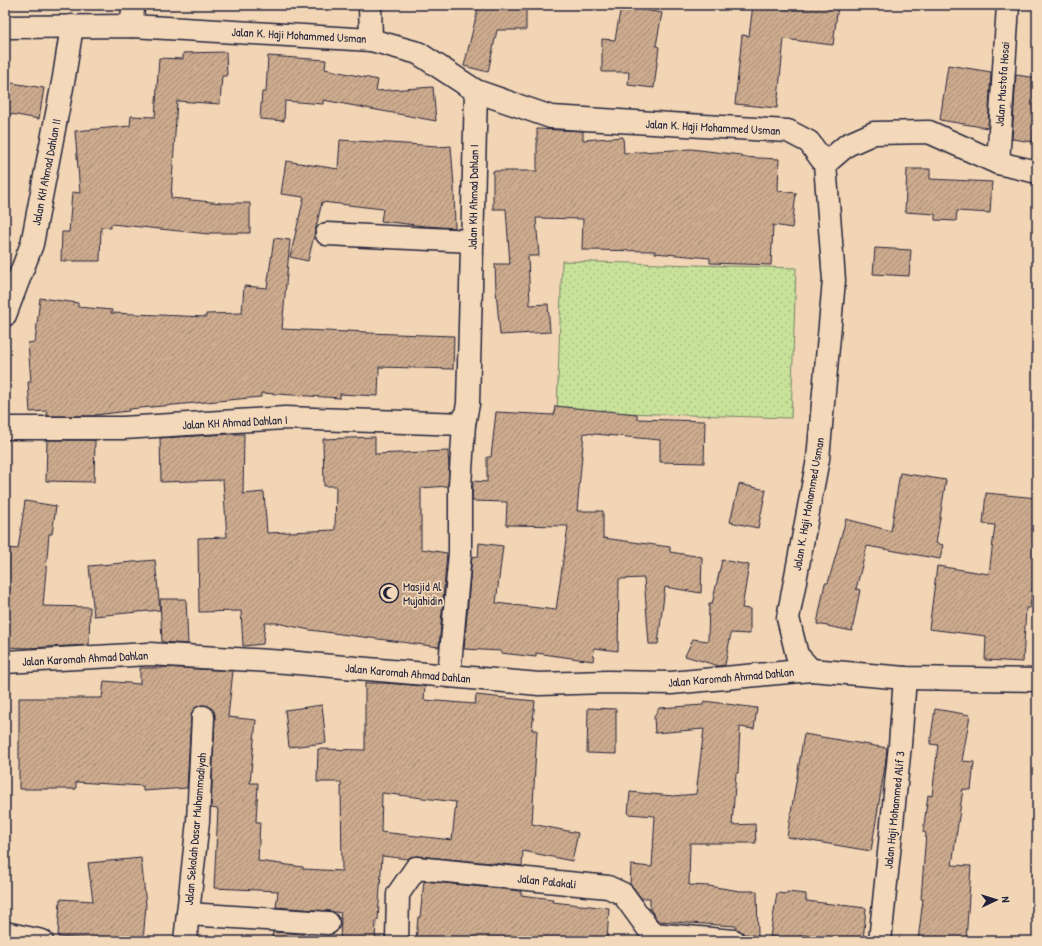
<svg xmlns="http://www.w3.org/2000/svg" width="1042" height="946" font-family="'Patrick Hand',sans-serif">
	<defs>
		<pattern id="grass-dots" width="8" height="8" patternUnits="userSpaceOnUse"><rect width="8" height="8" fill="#c8e299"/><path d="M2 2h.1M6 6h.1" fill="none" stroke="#acc285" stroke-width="1.8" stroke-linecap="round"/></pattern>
		<pattern id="building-hatch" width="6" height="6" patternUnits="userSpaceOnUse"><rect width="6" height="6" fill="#cdab8e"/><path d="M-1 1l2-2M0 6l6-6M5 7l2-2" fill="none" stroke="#a68b75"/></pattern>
	</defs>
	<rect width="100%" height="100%" fill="#f2d5b4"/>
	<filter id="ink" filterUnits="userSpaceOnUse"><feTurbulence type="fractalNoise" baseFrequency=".025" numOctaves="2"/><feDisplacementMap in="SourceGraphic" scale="8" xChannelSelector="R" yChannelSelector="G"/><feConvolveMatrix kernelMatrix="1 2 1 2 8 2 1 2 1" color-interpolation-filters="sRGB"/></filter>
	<g filter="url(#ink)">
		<polygon fill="url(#grass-dots)" stroke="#75826a" points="562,261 796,268 791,418 557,411"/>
		<g fill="url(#building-hatch)" stroke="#22223b" fill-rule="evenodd">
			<polygon points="479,5 526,5 526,30 497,30 488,72 464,66"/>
			<polygon points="753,5 838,5 833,45 784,39 777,108 735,104 742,35 749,36"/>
			<polygon points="621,6 662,13 656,46 659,47 654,88 628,85 629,72 602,72 602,39 615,40"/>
			<polygon points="226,52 227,76 222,76 220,104 177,101 171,198 222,203 250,203 250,233 209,233 209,234 111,224 111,228 101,227 100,261 61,261 62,232 69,232 72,192 80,193 75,131 130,126 131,116 155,117 159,58 183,59 183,53"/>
			<polygon points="268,56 326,60 325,69 378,80 376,91 433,87 436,121 323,100 323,104 285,101 284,121 260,119 262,92 266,92"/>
			<polygon points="948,65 991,72 988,128 940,120"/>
			<polygon points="1016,75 1037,78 1037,110 1033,142 1012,139"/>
			<polygon points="5,82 44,88 39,119 5,113"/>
			<polygon points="537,129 583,131 583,140 623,137 624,153 691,149 741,155 741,157 779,159 778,191 796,193 792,228 773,225 771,265 710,263 710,258 655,253 655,251 582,250 583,219 536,218 539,256 528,256 530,305 548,304 550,332 500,335 496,290 495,264 510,264 506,209 493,209 493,171 537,171"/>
			<polygon points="340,140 438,146 438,147 451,146 454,186 455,228 425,226 381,221 383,209 322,202 308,261 290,257 304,197 281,194 286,161 338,169"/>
			<polygon points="907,169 930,169 930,179 992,182 990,213 957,211 956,221 935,220 935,214 905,212"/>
			<polygon points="274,238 290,240 282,329 347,332 347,331 367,332 367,333 454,336 453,369 379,367 378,396 340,394 340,398 261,393 261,397 129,409 129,411 95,415 95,416 47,416 47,411 30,412 28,382 31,382 28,343 35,342 40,298 78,303 78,307 112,310 111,313 206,317 206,314 242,313 244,286 267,288"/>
			<polygon points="875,248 911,250 909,276 873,274"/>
			<polygon points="555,406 637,414 637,419 705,421 704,463 660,462 660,440 584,433 577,511 603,511 603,538 670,547 670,552 702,557 701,593 665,587 658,644 649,644 644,578 619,579 618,651 594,648 593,661 536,653 536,657 501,653 501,651 464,649 472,556 478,557 479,543 503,546 496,603 556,610 568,526 506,525 507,502 472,501 473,481 487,482 487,457 491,457 496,412 554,415"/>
			<polygon points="229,434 244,434 243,494 264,492 267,533 335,530 336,486 324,486 323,439 375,437 375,454 448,451 449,468 448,486 421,488 421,549 447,553 439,647 310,630 277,623 265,623 263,644 243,646 241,611 199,612 198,538 227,537 223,480 161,482 160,438"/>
			<polygon points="47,440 95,440 94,482 46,481"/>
			<polygon points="900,473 946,480 936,543 943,545 940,559 867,546 856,589 860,590 852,631 817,624 825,583 828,583 846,519 891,531"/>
			<polygon points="739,484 766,490 758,528 730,522"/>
			<polygon points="986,493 1037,498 1037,556 1030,608 1026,608 1023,662 985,660 986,636 929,629 937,566 989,574 995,525 983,524"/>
			<polygon points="25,501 56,506 52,534 49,534 43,606 90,607 89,645 27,648 5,647 5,548 18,549"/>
			<polygon points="155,560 160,610 94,616 89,566"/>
			<polygon points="722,560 749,565 742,608 750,609 750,634 731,633 725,665 719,666 685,656 693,639 708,641 709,604 712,604"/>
			<polygon points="160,599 186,599 188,644 162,642"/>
			<path d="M163,667L233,671L228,717L256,720L250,783H258L256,822H260L258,861L303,867V869L342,871L341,782H317L318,749L365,750V683H382L425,686L424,700L475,704L476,695L535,701L532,730H537L532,824L578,833L572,861L523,851L522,866L417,856L411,857L408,859L382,856L378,920H376L375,941H340L341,918H340L341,913L329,911L276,907L278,891L214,888L218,809L211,808L215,718L214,711L209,706L204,705L198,706L193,710L191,716L187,788L143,791V786L76,782V789H19V698H102L104,681L140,684V668H163ZM382,793L456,802L452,840L381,832Z"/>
			<polygon points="704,701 757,708 754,729 740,727 738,773 736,773 732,825 755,824 756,843 690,843 689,885 709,886 740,891 757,891 758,936 744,934 741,931 736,929 736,926 658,921 650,909 650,898 641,898 633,887 630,884 631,865 652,867 655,816 628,814 630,792 673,796 696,794 704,729 655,733 654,717 659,708 703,705"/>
			<polygon points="322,705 326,743 289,747 285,710"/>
			<polygon points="588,708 616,709 616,754 587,753"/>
			<polygon points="935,709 970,715 962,761 974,762 971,790 963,789 952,865 971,866 966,941 918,941 923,899 921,899 926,833 923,832 928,795 932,796 938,745 930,744"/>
			<polygon points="804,734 887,748 885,766 871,851 787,837"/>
			<polygon points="141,858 146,905 143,941 116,941 58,937 60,899 93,901 88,863"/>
			<polygon points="424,881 521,891 521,895 553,899 552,902 609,908 607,941 416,941 418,917 420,917"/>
			<polygon points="787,892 806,894 806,901 866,908 863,941 840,941 840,939 802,935 802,940 770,937 777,893 787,894"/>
			<polygon points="273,932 303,934 304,941 271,941"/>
		</g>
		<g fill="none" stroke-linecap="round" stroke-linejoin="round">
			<defs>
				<g id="minor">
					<polyline points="370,5 371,40"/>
					<polyline points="132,26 133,5"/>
					<polyline points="998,163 1008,5"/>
					<polyline points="825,164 847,145 874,133 929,132 998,163 1037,172"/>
					<polyline points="327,234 472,241"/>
					<polyline points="5,315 32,244 64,77 72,26"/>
					<polyline points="5,428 123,428 285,418 464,424"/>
					<polyline points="5,662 149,654 286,662 449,676 539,684 607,682 671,683 811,670"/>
					<polyline points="449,676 460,553 460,486 464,424 468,404 476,91"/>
					<polyline points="188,914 328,923"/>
					<polyline points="5,933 42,941"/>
					<polyline points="185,941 198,821 203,717"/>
					<polyline points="397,941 398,894 416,868 608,887 623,894 652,934 734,941"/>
					<polyline points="880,941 900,745 905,678"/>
				</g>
				<polyline id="tertiary" points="5,27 132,26 371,40 418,53 476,91 551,117 788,131 809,142 825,164 834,280 818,459 788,618 797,655 811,670 905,678 1037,680"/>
			</defs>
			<use href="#minor" stroke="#22223b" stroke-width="25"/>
			<use href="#tertiary" stroke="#22223b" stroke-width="25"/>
			<use href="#minor" stroke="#f3d9ba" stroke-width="22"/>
			<use href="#tertiary" stroke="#f3d9ba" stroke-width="22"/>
		</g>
	</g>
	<defs>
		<symbol id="mosque-ring" viewBox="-11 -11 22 22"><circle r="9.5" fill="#f3d9ba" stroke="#22223b" stroke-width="1.5"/><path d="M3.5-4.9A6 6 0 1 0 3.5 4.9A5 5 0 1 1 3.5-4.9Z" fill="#22223b"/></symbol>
	</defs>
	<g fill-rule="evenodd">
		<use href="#mosque-ring" x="378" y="582" width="22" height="22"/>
	</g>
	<g text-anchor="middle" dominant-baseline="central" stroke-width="3.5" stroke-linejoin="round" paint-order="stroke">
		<g font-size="12" fill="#22223b" stroke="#f3d9ba">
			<text transform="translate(299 35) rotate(3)">Jalan K. Haji Mohammed Usman</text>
			<text transform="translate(1002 84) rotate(-86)">Jalan Mustofa Hosai</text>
			<text transform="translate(713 127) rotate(3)">Jalan K. Haji Mohammed Usman</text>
			<text transform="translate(46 172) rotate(-79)">Jalan KH Ahmad Dahlan II</text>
			<text transform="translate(473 197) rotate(-89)">Jalan KH Ahmad Dahlan I</text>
			<text transform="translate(235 422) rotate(-3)">Jalan KH Ahmad Dahlan I</text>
			<text transform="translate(808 504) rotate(-80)">Jalan K. Haji Mohammed Usman</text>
			<text transform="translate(85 658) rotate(-3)">Jalan Karomah Ahmad Dahlan</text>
			<text transform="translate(408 673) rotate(5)">Jalan Karomah Ahmad Dahlan</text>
			<text transform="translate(731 677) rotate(-5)">Jalan Karomah Ahmad Dahlan</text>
			<text transform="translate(894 810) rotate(-84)">Jalan Haji Mohammed Alif 3</text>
			<text transform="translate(195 829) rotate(-85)">Jalan Sekolah Dasar Muhammadiyah</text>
			<text transform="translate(547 881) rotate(6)">Jalan Palakali</text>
		</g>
		<g font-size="12" fill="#22223b" stroke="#f3d9ba" text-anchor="start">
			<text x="403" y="586">Masjid Al<tspan x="403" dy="14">Mujahidin</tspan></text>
		</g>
	</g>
	<rect width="1042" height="946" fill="none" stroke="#f3d9ba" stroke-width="20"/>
	<rect x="10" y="10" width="1022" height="926" fill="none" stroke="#22223b" stroke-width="1.5" filter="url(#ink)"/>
	<g transform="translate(996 900) rotate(86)" stroke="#f3d9ba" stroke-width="3" paint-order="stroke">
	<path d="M0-3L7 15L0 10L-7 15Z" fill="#22223b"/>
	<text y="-6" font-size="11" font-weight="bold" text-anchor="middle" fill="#22223b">N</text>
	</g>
</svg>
